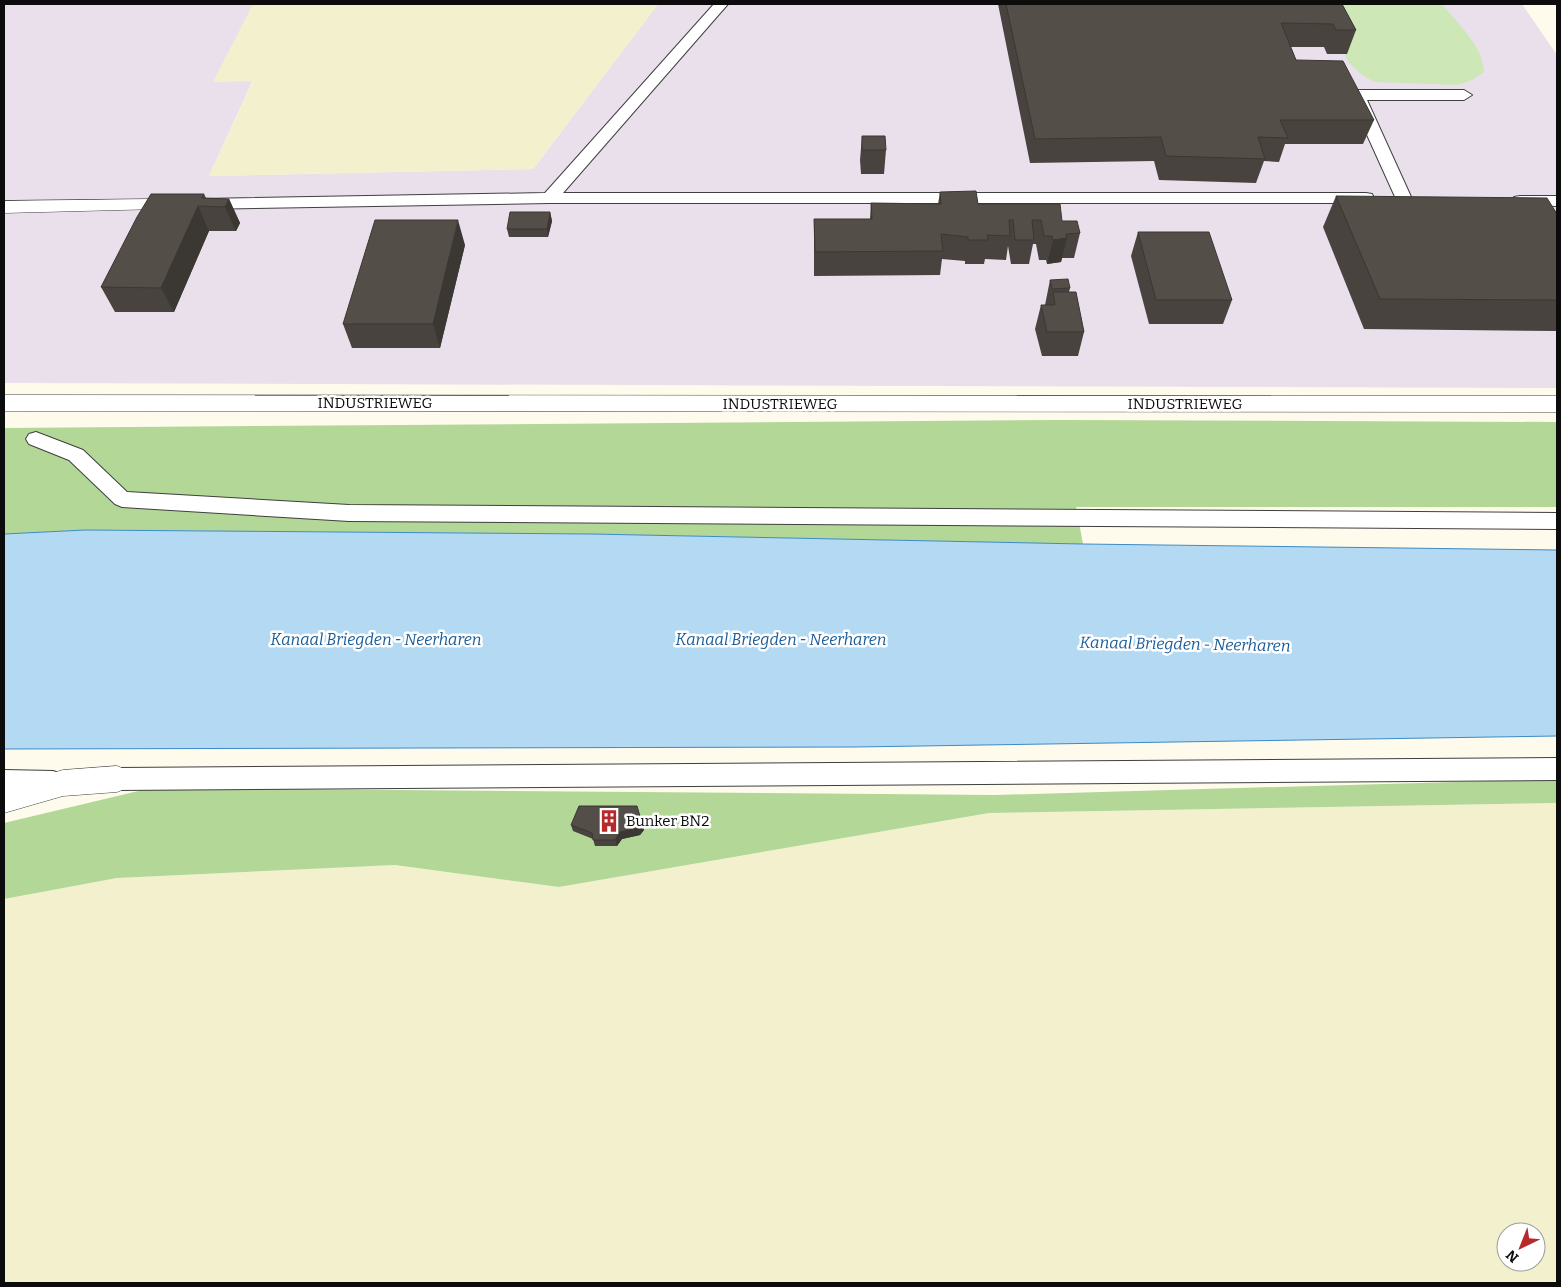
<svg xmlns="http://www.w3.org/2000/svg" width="1561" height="1287" font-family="Bitter,serif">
	<rect width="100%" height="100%" fill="#fefbec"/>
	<polygon fill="#eae0eb" points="4,4 254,4 214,82 253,80 209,176 533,169 658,4 1522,4 1557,55 1557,388 4,383"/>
	<g fill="#f3f1cd" fill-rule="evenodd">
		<polygon points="253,4 658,4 533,169 209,176 253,81 213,82"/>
		<path d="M1557,803V1283H4V899L117,878L395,865L559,887L989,813ZM1506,1232H1536V1262H1506Z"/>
	</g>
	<path fill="#cee7b7" d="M1320,4H1442C1456,22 1484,47 1484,72L1472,80L1458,85L1375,82L1363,76L1349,63Z"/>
	<g fill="#b2d797">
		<polygon points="1059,420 1557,422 1557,507 1076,507 1083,544 591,534 85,530 4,534 4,428"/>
		<polygon points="1557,779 1557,803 989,813 559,887 395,865 117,878 4,899 4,823 151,788 995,795"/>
	</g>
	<polygon fill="#b3d9f3" stroke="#3d8bc7" points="85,530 591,534 1083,544 1557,550 1557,736 856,747 4,749 4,534"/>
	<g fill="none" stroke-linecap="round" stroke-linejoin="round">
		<defs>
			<g id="service">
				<polygon points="714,4 728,4 563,193 1366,193 1372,194 1374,198 1372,202 1366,203 550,203 201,209 195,208 193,204 195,200 201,199 545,193"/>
				<polygon points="1357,90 1464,90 1472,95 1464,100 1367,100 1412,199 1410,203 1398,203 1396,199 1349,95"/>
				<polygon points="1520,196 1557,196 1557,206 1514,205 1512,201 1514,197"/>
				<polygon points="36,432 83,450 127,492 349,505 1557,513 1557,529 349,521 122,507 115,504 69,460 29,444 26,439 29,434"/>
				<polygon points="1557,758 1557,780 117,790 108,787 105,779 108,771 117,768"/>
				<polygon points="4,770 53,771 62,774 65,782 62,790 53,793 4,792"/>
			</g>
			<g id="minor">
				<polygon points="152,199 159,201 162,205 159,209 4,213 4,201"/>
				<polygon points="4,395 1557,396 1557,412 4,411"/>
				<polygon points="117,766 127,770 132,779 127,788 117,792 63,796 4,813 4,787 63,770"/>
			</g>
		</defs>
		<use href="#service" stroke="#3f3f3f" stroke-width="2"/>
		<use href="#minor" stroke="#3f3f3f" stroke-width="1"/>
		<use href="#service" fill="#fff" fill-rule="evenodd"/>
		<use href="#minor" fill="#fff" fill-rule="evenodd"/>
	</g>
	<g fill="#48433f">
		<polygon points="998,4 1342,4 1356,30 1347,54 1327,54 1324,47 1291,47 1296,60 1374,120 1363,144 1285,144 1279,162 1264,161 1256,183 1159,180 1154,161 1030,163"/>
		<polygon points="862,136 886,150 884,174 861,174 860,160"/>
		<polygon points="940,192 978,204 1062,221 1080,233 1074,258 1062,258 1061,262 1047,264 1046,260 1039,260 1036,244 1033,244 1029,264 1011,264 1008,246 1006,260 985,259 984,264 965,264 965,261 942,259 940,275 814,276 814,219 870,219 871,203 938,204"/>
		<polygon points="204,194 206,198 229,199 240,223 236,231 209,231 174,312 115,312 101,287"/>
		<polygon points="1336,196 1557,214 1557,331 1364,329 1323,227"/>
		<polygon points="550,212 552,221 548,237 509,237 507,229"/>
		<polygon points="1138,232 1232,300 1223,324 1149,324 1131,256"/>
		<polygon points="465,245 440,348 352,348 343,324"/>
		<polygon points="1050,280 1070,288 1069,292 1084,332 1078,356 1042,356 1035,329 1041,305 1045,305"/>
		<polygon points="642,823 644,830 640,835 622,839 617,846 595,846 593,839 573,831 571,825"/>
	</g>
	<g fill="#3b3733">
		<polygon points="229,199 240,223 236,231 225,207"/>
		<polygon points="198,206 209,231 174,312 161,288"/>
		<polygon points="550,212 552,221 548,237 547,229"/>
		<polygon points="458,220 465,245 440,348 433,324"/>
		<polygon points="1067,238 1061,262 1047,264 1053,240"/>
		<polygon points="642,823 644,830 640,835 622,839 617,846 615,840 620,832"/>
	</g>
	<g fill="#544e49" stroke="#3b3733">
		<polygon points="1006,4 1342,4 1356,30 1336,30 1333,24 1281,23 1296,60 1343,61 1374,120 1280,120 1288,138 1258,137 1265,159 1166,156 1161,137 1035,139"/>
		<polygon points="862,136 885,136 886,150 862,150"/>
		<polygon points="976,191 978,204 1060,204 1062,221 1077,221 1080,233 1066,234 1067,238 1053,240 1052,236 1044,236 1041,220 1032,220 1034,240 1015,240 1013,220 1009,220 1010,236 987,235 988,240 968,240 968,237 941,234 943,251 815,252 814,219 872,219 871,203 941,204 940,192"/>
		<polygon points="151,194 204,194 202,198 229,199 225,207 198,206 161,288 101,287 137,217"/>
		<polygon points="1336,196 1547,198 1557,214 1557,300 1380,299"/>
		<polygon points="510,212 550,212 547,229 507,229"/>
		<polygon points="375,220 458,220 433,324 343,324"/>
		<polygon points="1138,232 1209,232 1232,300 1156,300"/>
		<polygon points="1068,279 1070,288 1052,289 1050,280"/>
		<polygon points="1053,292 1076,292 1084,332 1047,332 1041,305 1055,305"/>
		<polygon points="579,806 637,806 642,823 639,828 620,832 615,840 593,840 592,833 571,825"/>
	</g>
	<defs>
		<symbol id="building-bare" viewBox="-9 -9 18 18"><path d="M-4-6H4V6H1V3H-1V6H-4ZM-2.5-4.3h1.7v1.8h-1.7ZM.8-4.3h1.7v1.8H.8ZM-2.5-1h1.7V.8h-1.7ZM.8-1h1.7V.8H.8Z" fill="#b62a2b" stroke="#fff" stroke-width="2.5" paint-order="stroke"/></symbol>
	</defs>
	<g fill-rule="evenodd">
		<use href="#building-bare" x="593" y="805" width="32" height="32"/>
	</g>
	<g text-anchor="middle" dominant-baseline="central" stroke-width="5" stroke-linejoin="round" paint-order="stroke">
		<g font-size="15" fill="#0c0c0c" stroke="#fff">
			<text x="375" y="403">INDUSTRIEWEG</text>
			<text x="780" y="404">INDUSTRIEWEG</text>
			<text x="1185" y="404">INDUSTRIEWEG</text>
		</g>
		<g font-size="15" fill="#0c0c0c" stroke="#fff" text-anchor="start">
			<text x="626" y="821">Bunker BN2</text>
		</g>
		<g font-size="16" font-style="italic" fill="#1b5d98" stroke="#fff">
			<text x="376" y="639">Kanaal Briegden - Neerharen</text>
			<text x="781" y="639">Kanaal Briegden - Neerharen</text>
			<text transform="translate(1185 644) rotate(1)">Kanaal Briegden - Neerharen</text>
		</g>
	</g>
	<rect width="1561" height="1287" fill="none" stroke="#0c0c0c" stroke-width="10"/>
	<g transform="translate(1521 1247) rotate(223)"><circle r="24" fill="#ffffff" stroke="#9e9e9e"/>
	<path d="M0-4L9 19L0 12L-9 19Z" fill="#b62a2b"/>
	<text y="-8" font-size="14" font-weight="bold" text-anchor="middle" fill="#0c0c0c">N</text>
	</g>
</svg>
